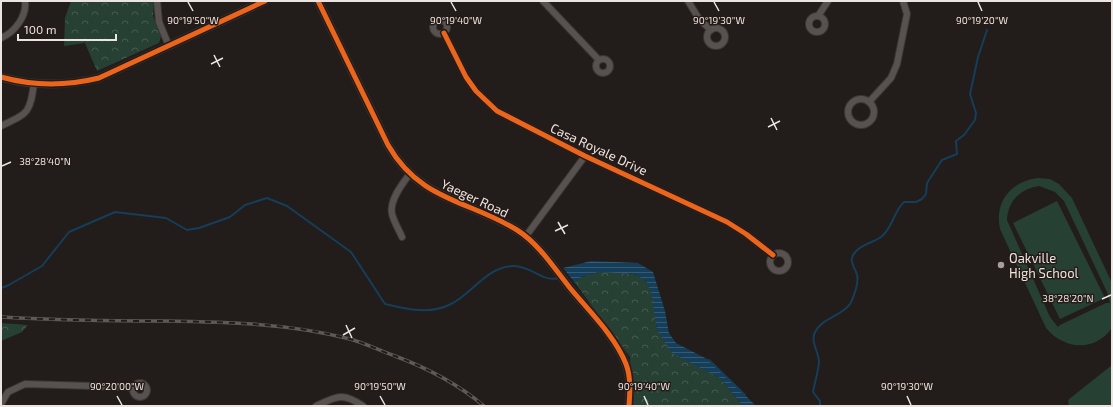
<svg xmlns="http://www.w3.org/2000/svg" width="1113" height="407" font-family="'Exo 2',sans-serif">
	<defs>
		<pattern id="forest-crowns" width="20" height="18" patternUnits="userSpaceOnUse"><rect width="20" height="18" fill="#264034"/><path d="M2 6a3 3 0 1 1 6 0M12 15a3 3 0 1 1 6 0" fill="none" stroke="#465b51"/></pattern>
		<pattern id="water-rules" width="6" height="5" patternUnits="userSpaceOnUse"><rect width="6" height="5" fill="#143e59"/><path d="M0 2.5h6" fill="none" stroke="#365a71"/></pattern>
	</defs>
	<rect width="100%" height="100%" fill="#221c1a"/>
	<g fill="#264034" fill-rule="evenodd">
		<path d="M1038,178L1050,179L1059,184L1072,198L1112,283V328C1095,352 1064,350 1046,328L1000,229C994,202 1011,181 1038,178ZM1039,186L1055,192L1064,201L1107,292L1110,303H1106L1060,325L1058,327L1050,317L1007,220C1008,201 1020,189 1039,186Z"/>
		<polygon points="1057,201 1105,298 1060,319 1013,223"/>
		<polygon points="1112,365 1112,406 1069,406 1068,400"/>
	</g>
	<g fill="url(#forest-crowns)">
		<polygon points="71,1 154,1 153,16 161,37 159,43 97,71 85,43 64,46 65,18"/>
		<path d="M598,272C610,273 621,272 633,274C656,277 655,313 657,330L705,369L720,378L743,406H633L630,357L575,283L579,278Z"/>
		<polygon points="1,323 28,325 22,332 1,341"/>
	</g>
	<polygon fill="url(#water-rules)" points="591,261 638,263 653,272 665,311 669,333 676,343 711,361 756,406 743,406 720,378 672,353 657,330 651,292 646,281 635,274 598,272 579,278 575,283 563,268"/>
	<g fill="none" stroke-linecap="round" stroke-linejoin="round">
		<g stroke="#143e59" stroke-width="2">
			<path d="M1,288L7,286L42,266L69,232L115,212L166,218L187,230L199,228L230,217L245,205L267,198L287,206L351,252L385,304C406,309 430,315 451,304C472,294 486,267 513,266C530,265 543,283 559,278"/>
			<polyline points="709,360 745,395"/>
			<path d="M820,406V401L813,392C815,382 818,372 819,362C819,352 810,342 815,332C822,318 842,316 850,304C854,297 859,282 857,275C856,269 850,264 852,258C855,246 873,243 881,237C893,228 893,212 904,202H916L922,199L926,194L927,183L942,160L957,154L956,141L964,135L975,120L976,113L970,94L978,57L987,30"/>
		</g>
		<defs>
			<g id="minor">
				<polyline points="157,1 159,22 169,46"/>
				<polyline points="543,1 599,60"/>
				<polyline points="688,1 699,19 711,30"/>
				<circle cx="817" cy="24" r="8"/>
				<polyline points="818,16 828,1"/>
				<circle cx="440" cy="27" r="7"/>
				<circle cx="716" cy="37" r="9"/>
				<polyline points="444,33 466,77 476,91 497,111 585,156 727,222 746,234 773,255"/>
				<path d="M1,38C15,32 27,16 25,1"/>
				<circle cx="603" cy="66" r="7"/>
				<circle cx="861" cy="112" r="13"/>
				<polyline points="869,102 891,78 897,64 907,14 903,1"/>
				<path d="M1,126C28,113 30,114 34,83"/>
				<polyline points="526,236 585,156"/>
				<path d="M402,237C399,230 394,222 392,214C389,201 402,184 409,175"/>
				<circle cx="779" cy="262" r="9"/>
				<circle cx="140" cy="390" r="7"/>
				<polyline points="1,404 8,392 25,384 127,387 133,389"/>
				<path d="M316,406C337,396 343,392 363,406"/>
			</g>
			<g id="tertiary">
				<path d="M318,1L388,145C420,201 468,200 517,230C539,244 554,268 570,288C589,311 615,336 626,364C631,377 630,392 629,406"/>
				<path d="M1,77C33,86 66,86 99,78L265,1"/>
			</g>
		</defs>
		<use href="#minor" stroke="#3c3736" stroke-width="8"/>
		<use href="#tertiary" stroke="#3c3736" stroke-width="9"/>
		<use href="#minor" stroke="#575250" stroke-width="6"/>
		<use href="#tertiary" stroke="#575250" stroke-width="7"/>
		<defs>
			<path id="rail" d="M1,317C55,320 110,321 164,321C226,322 289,323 350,339C365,343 380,351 395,356C427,368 458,384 484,406"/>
		</defs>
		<use href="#rail" stroke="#5e5958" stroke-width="3.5"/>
		<use href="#rail" stroke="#251b17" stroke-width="2" stroke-dasharray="6" stroke-linecap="butt"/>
		<defs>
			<g id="cycleway">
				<path d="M318,1L388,145C420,201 468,200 517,230C539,244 554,268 570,288C589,311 615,336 626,364C631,377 630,392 629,406"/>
				<polyline points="444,33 466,77 476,91 497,111 585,156 727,222 746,234 773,255"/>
				<path d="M1,77C33,86 66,86 99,78L265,1"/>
			</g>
		</defs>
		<use href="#cycleway" stroke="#251b17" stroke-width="8"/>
		<use href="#cycleway" stroke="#eb651d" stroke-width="5"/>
	</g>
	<path fill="none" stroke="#ebe4e1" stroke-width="1.5" d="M188,2L193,11M451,2L456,11M714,2L719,11M978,2L982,11M214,55L220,67M211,64L223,58M771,118L777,130M768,127L780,121M2,166L11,162M558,222L565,234M555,231L568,225M1102,299L1111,295M346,325L352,338M343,335L355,328M117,396L122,405M380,396L385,405M644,396L648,405M907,396L911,405"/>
	<circle fill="#a59e9b" stroke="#251b17" stroke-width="1.5" cx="1001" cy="265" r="4"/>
	<g text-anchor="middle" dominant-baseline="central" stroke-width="3" stroke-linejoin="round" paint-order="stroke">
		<g font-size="13" fill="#ebe4e1" stroke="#251b17">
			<text transform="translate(599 149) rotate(25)">Casa Royale Drive</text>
			<text transform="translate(475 198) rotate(25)">Yaeger Road</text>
		</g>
		<g font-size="13" fill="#ebe4e1" stroke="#251b17" text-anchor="start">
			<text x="1009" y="258">Oakville<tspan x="1009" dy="15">High School</tspan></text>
		</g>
	</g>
	<g font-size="10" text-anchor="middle" fill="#ebe4e1" stroke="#251b17" stroke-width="3" stroke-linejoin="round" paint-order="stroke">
		<text x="193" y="24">90°19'50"W</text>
		<text x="456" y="24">90°19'40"W</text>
		<text x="982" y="24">90°19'20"W</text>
		<text x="719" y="24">90°19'30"W</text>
		<text x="45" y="165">38°28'40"N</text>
		<text x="1068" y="302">38°28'20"N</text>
		<text x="117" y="390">90°20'00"W</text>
		<text x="380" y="390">90°19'50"W</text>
		<text x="644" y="390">90°19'40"W</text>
		<text x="907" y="390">90°19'30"W</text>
	</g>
	<rect width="1113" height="407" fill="none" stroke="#ebe4e1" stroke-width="4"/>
	<path d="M18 34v6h98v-6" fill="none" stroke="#ebe4e1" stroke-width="2"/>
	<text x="24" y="34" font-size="12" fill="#ebe4e1" stroke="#251b17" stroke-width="3" paint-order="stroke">100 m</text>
</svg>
